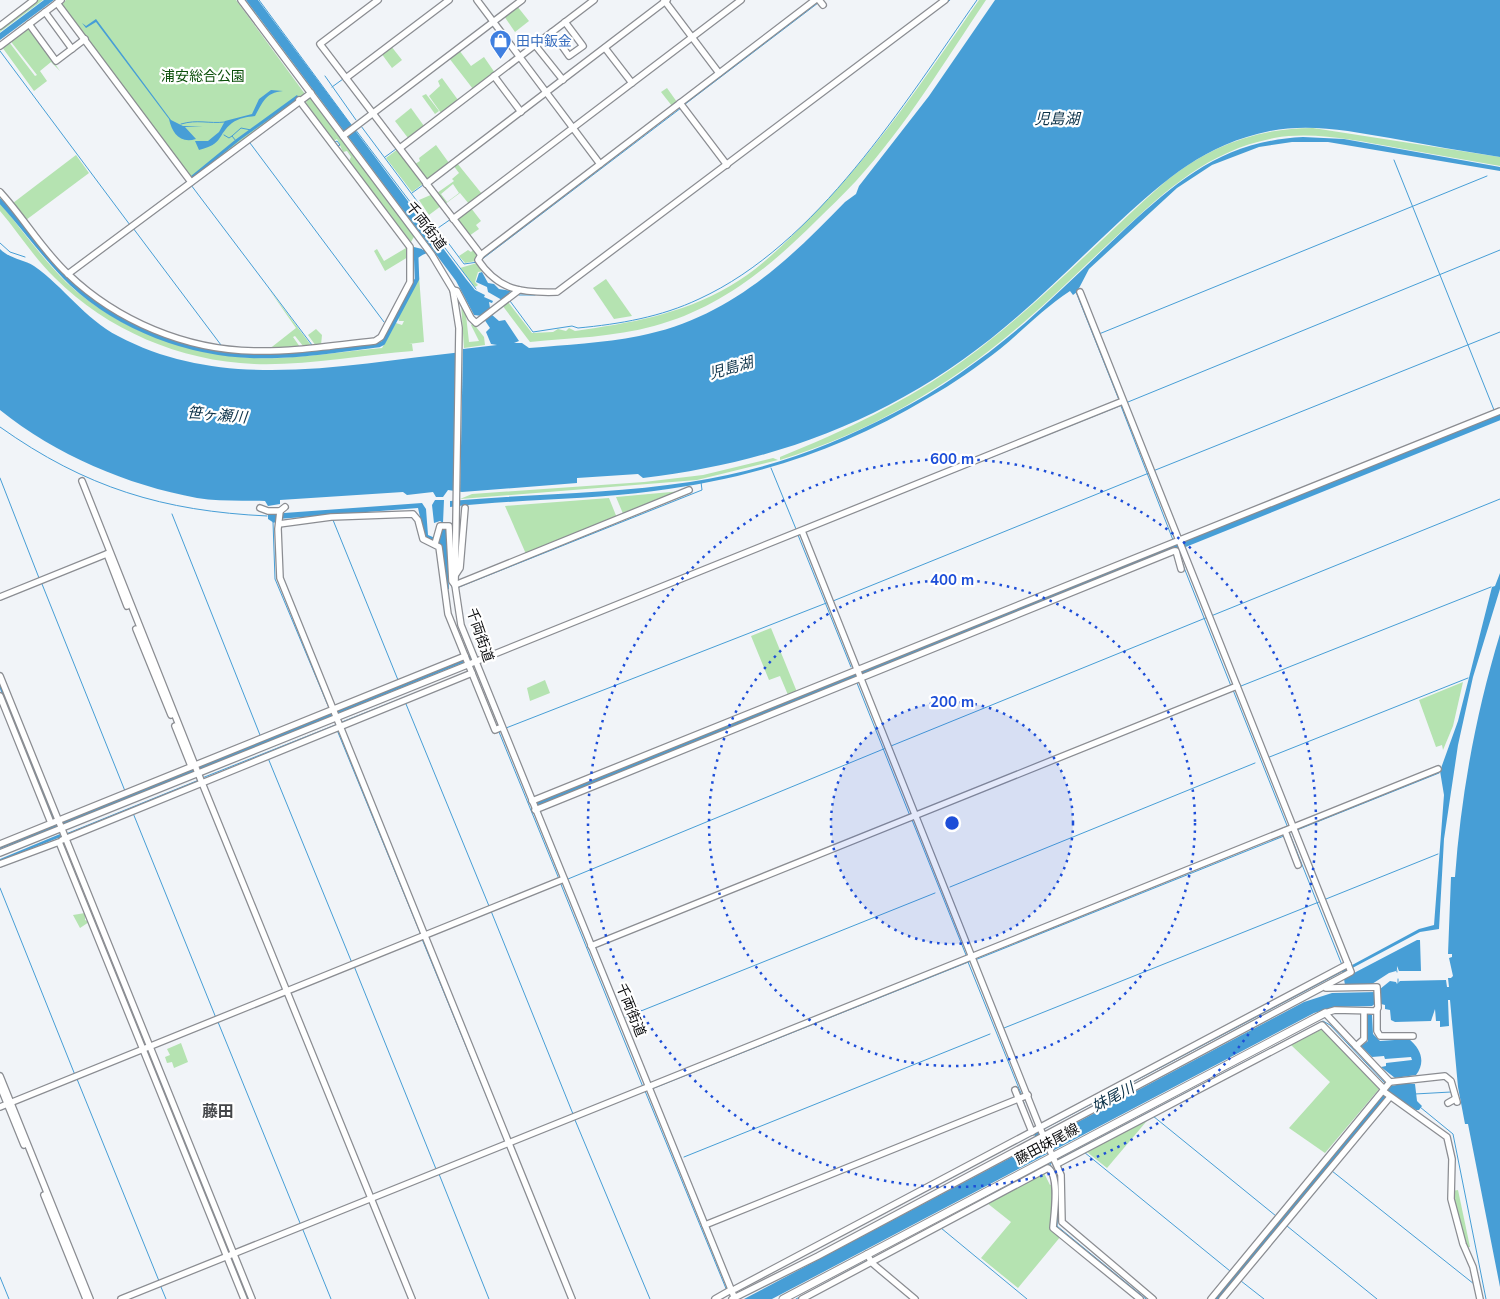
<svg xmlns="http://www.w3.org/2000/svg" width="1500" height="1299" font-family="'Nunito Sans','Noto Sans JP',sans-serif">
	<rect width="100%" height="100%" fill="#f1f4f8"/>
	<g fill="#b5e3b1" fill-rule="evenodd">
		<polygon points="38,0 43,0 0,32 0,29"/>
		<polygon points="66,0 236,0 305,94 193,180 61,6"/>
		<path d="M979,0H986C945,61 906,126 856,181C843,195 829,208 816,221C770,267 719,309 654,326C614,337 571,338 530,342L502,305L508,302L532,333L553,332L558,329L566,331L569,328L575,331C630,323 680,315 730,286C758,270 782,246 805,223C873,156 925,78 979,0Z"/>
		<polygon points="517,6 529,21 515,32 504,16"/>
		<polygon points="29,27 60,71 51,62 40,71 47,81 34,91 2,47 9,42 35,76 37,75 12,43 11,40"/>
		<polygon points="391,46 402,60 392,68 381,53"/>
		<polygon points="459,50 471,66 484,57 495,73 473,89 449,58"/>
		<polygon points="442,78 458,100 441,113 429,96 440,86 438,81"/>
		<polygon points="667,88 677,102 672,106 661,92"/>
		<polygon points="426,94 439,111 435,114 422,96"/>
		<polygon points="307,99 312,99 415,235 411,242 349,161 351,157 347,151 343,152 337,139 334,141 306,103"/>
		<polygon points="411,108 424,126 408,138 395,121"/>
		<path d="M1313,128L1500,157V166C1466,160 1432,154 1398,148C1357,141 1315,131 1274,138C1210,150 1167,189 1121,232C1088,262 1057,294 1023,323C952,385 869,433 780,460V457C844,431 908,401 964,360C1037,307 1099,240 1166,181C1209,146 1258,128 1313,128Z"/>
		<polygon points="436,145 449,163 427,180 415,164 420,161 419,158"/>
		<polygon points="398,149 424,183 412,192 386,158"/>
		<polygon points="76,155 89,173 26,220 13,203"/>
		<path d="M457,163L482,194L469,204L460,193L445,204L437,193L454,181L452,179L459,173L453,165ZM453,184L459,193L447,202L441,194Z"/>
		<polygon points="433,194 441,206 429,215 419,200"/>
		<path d="M0,203C22,230 42,258 66,282C123,335 203,361 280,358C314,356 348,351 382,348L396,323L402,325L404,321H399L398,317L419,276L424,342L409,344H412L413,351C363,355 303,366 254,364C180,361 107,330 55,278C34,258 19,233 0,211Z"/>
		<polygon points="471,208 481,221 476,225 479,229 469,236 456,219"/>
		<polygon points="406,248 408,257 385,271 374,251 377,249 384,261"/>
		<polygon points="474,249 478,254 476,261 465,263 459,256 468,250 471,252"/>
		<polygon points="477,263 484,271 478,272 475,282 478,285 475,287 460,268"/>
		<polygon points="606,279 632,316 614,319 593,288"/>
		<polygon points="268,288 311,345 303,346 295,336 293,337 300,347 268,350 296,328"/>
		<polygon points="461,304 466,315 469,342 479,341 471,325 473,323 484,337 485,345 464,348"/>
		<polygon points="316,329 322,335 321,345 316,346 308,335"/>
		<polygon points="773,458 778,460 697,480 460,499 472,494 644,482 703,475"/>
		<polygon points="682,491 624,516 616,497"/>
		<polygon points="609,498 617,518 526,554 505,506"/>
		<polygon points="771,628 797,692 788,695 780,676 769,680 751,636"/>
		<polygon points="545,680 550,693 530,701 527,688"/>
		<polygon points="1463,682 1453,726 1443,750 1442,745 1436,747 1419,700"/>
		<polygon points="85,913 85,920 89,922 80,928 73,915"/>
		<polygon points="1322,1029 1379,1089 1325,1153 1289,1128 1330,1082 1291,1045"/>
		<polygon points="181,1043 188,1062 174,1068 172,1062 167,1063 165,1057 170,1055 167,1049"/>
		<polygon points="1151,1116 1107,1168 1087,1152 1086,1151"/>
		<polygon points="1043,1171 1050,1185 1054,1183 1052,1227 1061,1236 1018,1288 981,1258 1011,1222 987,1203"/>
		<polygon points="1458,1190 1470,1247 1466,1248 1452,1191"/>
	</g>
	<g fill="#479ed6">
		<polygon points="44,0 54,0 0,40 0,33"/>
		<path d="M246,0H258L466,279L475,290L485,295L484,297L493,301L492,303L489,302L491,314L499,321L505,320L519,341L514,343H522L529,348C566,345 603,343 639,336C727,319 785,264 845,202L856,194L859,186L929,96L995,0H1500V157C1463,151 1427,145 1390,138C1350,131 1310,123 1270,131C1205,144 1166,179 1119,222C1081,257 1045,294 1005,327C899,416 779,462 643,478L638,474L577,478V483L462,492L448,490L443,497H436L433,492L407,495L403,492L280,500V504L268,506L265,501C243,500 219,502 197,498C127,485 56,455 0,410V249C10,259 23,259 34,266C64,287 85,319 118,336C225,393 348,364 462,352L463,349L497,345L491,344L486,332L490,328L482,316L474,315L456,281Z"/>
		<path d="M96,19L171,120L183,126H203L185,127L196,139C180,144 172,133 169,119L96,22L86,28L82,23L86,26Z"/>
		<path d="M271,90L283,91C265,93 263,102 255,116C247,117 239,118 232,123C217,135 224,144 199,150L195,141H208L219,132L225,121L252,114L259,99Z"/>
		<polygon points="297,95 299,98 240,140 193,178 191,176 235,140"/>
		<path d="M1303,137L1344,139L1500,167V171L1328,142H1292L1259,147L1212,165L1177,188L1089,269L1077,292L1073,295L1070,291C1044,308 1023,330 1000,349C977,367 953,384 928,398C841,450 755,478 654,491C587,500 518,499 450,507V501C529,494 611,494 690,482C764,471 829,447 894,413C941,389 985,357 1025,323C1060,292 1093,259 1127,227C1182,177 1225,141 1303,137Z"/>
		<polygon points="414,247 422,249 424,254 413,261"/>
		<polygon points="482,272 488,283 494,284 499,289 511,291 502,300 488,292 487,287 476,282 479,273"/>
		<polygon points="435,500 444,500 443,523 440,521 434,523 432,505"/>
		<polygon points="422,503 426,509 428,535 435,538 442,527 446,529 449,589 446,590 441,548 437,540 425,539 418,508 278,519 274,523 268,519 268,513 275,513 279,517 284,513"/>
		<polygon points="1500,573 1500,589 1473,677 1458,745 1444,839 1439,929 1420,932 1343,973 1341,971 1419,929 1434,925 1444,795 1440,771 1458,721 1492,587 1495,586"/>
		<path d="M1500,634V1287L1468,1124H1465L1458,1087L1450,1000H1448L1449,1026L1440,1027V1021H1436L1435,1009L1431,1021L1395,1022L1391,1020L1390,1010L1385,1009V1005L1381,1004L1380,989L1390,981L1396,982L1397,984L1400,981L1446,980L1447,987H1449L1448,978H1451L1453,976L1449,958L1452,957V954H1448L1451,877H1455C1461,794 1476,713 1500,634Z"/>
		<polygon points="0,684 25,748 24,749 0,689"/>
		<polygon points="27,750 54,819 52,820 25,751"/>
		<polygon points="55,823 57,827 0,849 0,845"/>
		<polygon points="60,834 62,838 60,840 58,838 0,861 0,859"/>
		<polygon points="1417,940 1420,940 1421,971 1399,971 1397,966 1396,971 1389,973 1372,984 1345,985 1344,979 1354,973"/>
		<polygon points="1376,992 1376,1003 1372,1006 1334,1007 1314,1013 772,1299 744,1299 1304,1002 1332,993"/>
		<path d="M1369,1014L1372,1015L1373,1034L1380,1041L1409,1039C1421,1049 1426,1062 1416,1075L1395,1078L1381,1067L1386,1066V1063L1412,1060L1411,1057L1385,1059L1384,1056L1372,1057L1361,1046L1368,1041L1366,1017Z"/>
		<polygon points="1407,1083 1415,1084 1417,1101 1422,1106 1419,1110 1416,1110 1387,1091 1391,1086"/>
	</g>
	<polygon fill="#f1f4f8" points="461,347 463,347 460,495 455,493"/>
	<g fill="none" stroke-linecap="round" stroke-linejoin="round">
		<g stroke="#479ed6" stroke-width="1">
			<polyline points="259,0 352,126"/>
			<polyline points="510,6 517,0"/>
			<polyline points="0,51 130,225"/>
			<polyline points="325,76 356,120"/>
			<polyline points="332,87 343,79"/>
			<polyline points="684,105 818,3"/>
			<polyline points="374,109 433,64"/>
			<path d="M181,124C198,119 208,124 225,122"/>
			<polyline points="361,126 464,264 478,262"/>
			<polyline points="355,129 476,289"/>
			<polyline points="224,135 229,138 232,136 236,141"/>
			<polyline points="232,136 241,128 251,130"/>
			<polyline points="335,142 337,141 340,145 338,146"/>
			<polyline points="250,143 384,322"/>
			<polyline points="385,157 396,149"/>
			<polyline points="1394,160 1494,410"/>
			<polyline points="191,185 312,345"/>
			<polyline points="412,193 423,185"/>
			<polyline points="133,228 221,345"/>
			<polyline points="438,228 451,219"/>
			<polyline points="0,243 10,252 25,257"/>
			<polyline points="481,260 681,108"/>
			<polyline points="1076,292 1119,400"/>
			<polyline points="559,294 950,0"/>
			<polyline points="519,295 535,295"/>
			<path d="M510,301L533,332L572,326L578,328C620,324 661,317 699,299C817,245 904,104 977,0"/>
			<polyline points="1099,334 1487,176"/>
			<polyline points="313,351 313,352"/>
			<polyline points="220,353 220,351"/>
			<polyline points="1128,402 1500,250"/>
			<polyline points="1121,406 1173,540"/>
			<path d="M0,427C86,488 163,511 267,516"/>
			<polyline points="771,468 796,529"/>
			<polyline points="1153,471 1500,332"/>
			<polyline points="0,478 39,578"/>
			<polyline points="882,501 1122,405"/>
			<polyline points="172,514 260,735"/>
			<polyline points="333,520 398,680"/>
			<polyline points="273,522 275,579 329,708"/>
			<polyline points="798,535 851,667"/>
			<polyline points="1181,560 1231,686"/>
			<polyline points="713,569 795,536"/>
			<polyline points="42,584 125,791"/>
			<polyline points="459,587 702,490 701,482"/>
			<polyline points="833,601 1149,473"/>
			<polyline points="1211,616 1500,499"/>
			<polyline points="857,683 910,816"/>
			<polyline points="1241,686 1491,587"/>
			<polyline points="1233,690 1288,828"/>
			<polyline points="406,704 489,906"/>
			<polyline points="342,722 468,672"/>
			<polyline points="506,728 829,602"/>
			<polyline points="337,730 421,935"/>
			<polyline points="499,732 559,879"/>
			<polyline points="891,746 1208,617"/>
			<polyline points="268,758 352,963"/>
			<polyline points="1267,758 1468,678"/>
			<polyline points="202,778 338,724"/>
			<polyline points="133,813 216,1018"/>
			<polyline points="912,820 966,955"/>
			<polyline points="1297,830 1439,773"/>
			<polyline points="1289,832 1342,965"/>
			<polyline points="66,834 199,780"/>
			<polyline points="568,879 886,748"/>
			<polyline points="560,882 643,1087"/>
			<polyline points="950,887 1255,763"/>
			<polyline points="0,888 75,1075"/>
			<polyline points="1326,899 1438,854"/>
			<polyline points="491,911 573,1114"/>
			<polyline points="422,939 505,1141"/>
			<polyline points="975,960 1284,836"/>
			<polyline points="968,962 1022,1096"/>
			<polyline points="1396,965 1397,972"/>
			<polyline points="354,966 436,1169"/>
			<polyline points="116,974 145,1047"/>
			<polyline points="1398,979 1398,986"/>
			<polyline points="626,1017 935,893"/>
			<polyline points="218,1022 300,1223"/>
			<polyline points="1004,1028 1319,902"/>
			<polyline points="147,1050 229,1253"/>
			<polyline points="77,1079 159,1281"/>
			<polyline points="654,1088 971,961"/>
			<polyline points="645,1091 727,1291"/>
			<polyline points="1415,1094 1451,1092"/>
			<polyline points="1023,1100 1026,1110"/>
			<polyline points="1420,1107 1453,1134 1486,1299"/>
			<polyline points="1153,1116 1276,1216"/>
			<polyline points="575,1120 650,1299"/>
			<polyline points="1044,1129 1343,971"/>
			<polyline points="507,1147 511,1155"/>
			<polyline points="1084,1152 1230,1271"/>
			<polyline points="684,1157 990,1034"/>
			<polyline points="1057,1160 1323,1021 1330,1025 1385,1083"/>
			<polyline points="1050,1164 1057,1178"/>
			<polyline points="1332,1171 1474,1284"/>
			<polyline points="439,1174 489,1299"/>
			<polyline points="969,1207 1053,1162"/>
			<polyline points="1058,1207 1057,1226 1146,1299"/>
			<polyline points="1287,1226 1377,1299"/>
			<polyline points="941,1228 1027,1299"/>
			<polyline points="303,1230 331,1299"/>
			<polyline points="231,1256 248,1299"/>
			<polyline points="871,1259 954,1215"/>
			<polyline points="0,1277 9,1299"/>
			<polyline points="1241,1281 1264,1299"/>
			<polyline points="161,1287 166,1299"/>
			<polyline points="741,1289 1038,1132"/>
			<polyline points="721,1299 730,1294"/>
			<polyline points="796,1299 868,1260"/>
		</g>
		<g stroke="#479ed6" stroke-width="4.5">
			<path d="M0,201C25,228 45,258 72,284C120,329 189,354 254,356C296,357 338,350 379,345L383,343L417,279L416,252H424"/>
			<polyline points="57,825 469,658"/>
			<polyline points="1035,1133 1036,1134"/>
		</g>
		<g stroke="#479ed6" stroke-width="8">
			<polyline points="537,804 1500,416"/>
			<polyline points="1218,1299 1393,1090"/>
		</g>
		<defs>
			<g id="minor">
				<polyline points="241,0 432,255 453,290 459,328 455,585 461,625 735,1299"/>
				<polyline points="378,0 320,44 481,255"/>
				<polyline points="477,0 600,164"/>
				<polyline points="664,0 719,73"/>
				<path d="M815,0L481,255L478,260C499,291 522,293 557,292L945,0"/>
				<polyline points="819,0 823,5"/>
				<polyline points="57,3 191,182"/>
				<polyline points="45,12 72,49"/>
				<polyline points="29,24 56,61 85,39"/>
				<polyline points="0,26 34,0"/>
				<polyline points="552,32 569,56 583,46 565,22"/>
				<polyline points="535,45 563,80"/>
				<polyline points="0,46 61,0"/>
				<polyline points="605,48 632,83"/>
				<polyline points="494,76 521,112"/>
				<polyline points="346,78 449,0"/>
				<polyline points="680,103 727,165"/>
				<polyline points="343,136 522,0"/>
				<polyline points="400,148 594,0"/>
				<polyline points="426,184 667,0"/>
				<path d="M0,192C24,218 42,250 68,274C117,321 186,350 254,351C294,352 335,345 375,341L381,337L410,282V247L299,100"/>
				<polyline points="453,219 741,0"/>
				<polyline points="68,274 311,93"/>
				<polyline points="453,290 457,291 471,318 476,323 519,290"/>
				<polyline points="82,481 198,773 412,1299"/>
				<polyline points="285,507 280,511 278,529 280,578 572,1299"/>
				<polyline points="260,508 268,511 280,511"/>
				<polyline points="279,524 331,517 413,514 418,520 423,539 439,547 448,614 465,656"/>
				<polyline points="802,531 1040,1128 1061,1175 1062,1222 1153,1299"/>
				<polyline points="435,544 440,526 449,526 452,581 455,585 689,490"/>
				<polyline points="1176,551 1181,569"/>
				<polyline points="107,554 127,606"/>
				<polyline points="456,574 460,568 465,508"/>
				<polyline points="0,597 109,553"/>
				<polyline points="136,629 171,715"/>
				<polyline points="0,676 252,1299"/>
				<polyline points="0,696 51,823"/>
				<polyline points="175,726 191,766"/>
				<polyline points="532,801 1500,411"/>
				<polyline points="535,810 1174,551"/>
				<polyline points="1285,831 1298,865"/>
				<polyline points="62,840 472,673"/>
				<polyline points="0,844 465,656 495,730 502,727"/>
				<polyline points="0,853 1123,401"/>
				<polyline points="0,864 59,842 244,1299"/>
				<polyline points="591,946 1237,686"/>
				<polyline points="1377,1009 1377,1031 1380,1036 1413,1036"/>
				<polyline points="1356,1046 1364,1039 1364,1011"/>
				<polyline points="0,1076 90,1299"/>
				<polyline points="1390,1082 1445,1076 1451,1081 1457,1102"/>
				<polyline points="0,1086 24,1145"/>
				<polyline points="1015,1090 1032,1132"/>
				<polyline points="1383,1091 1447,1137 1452,1159 1451,1199 1463,1244 1473,1267 1480,1299"/>
				<polyline points="1448,1103 1455,1099"/>
				<polyline points="0,1107 564,879"/>
				<polyline points="1057,1164 1322,1025 1384,1089"/>
				<polyline points="44,1195 86,1299"/>
				<polyline points="705,1225 1028,1095"/>
				<polyline points="867,1254 872,1263 915,1299"/>
				<polyline points="735,1289 1348,964"/>
				<polyline points="121,1299 1438,769"/>
				<polyline points="715,1299 729,1291"/>
				<polyline points="732,1299 818,1256 1351,972 1080,292"/>
				<path d="M802,1299L1048,1168C1060,1176 1054,1214 1053,1228L1140,1299"/>
				<polyline points="1211,1299 1390,1082 1325,1013 1335,1010 1375,1011 1378,1008 1377,987 1326,988"/>
				<polyline points="1222,1299 1390,1097"/>
			</g>
			<polyline id="major" points="783,1299 1325,1013"/>
		</defs>
		<use href="#minor" stroke="#8b8d92" stroke-width="8"/>
		<use href="#major" stroke="#8b8d92" stroke-width="9"/>
		<use href="#minor" stroke="#fff" stroke-width="5.5"/>
		<use href="#major" stroke="#fff" stroke-width="7"/>
	</g>
	<circle cx="952" cy="823" r="121" fill="#1d4ed8" fill-opacity=".12"/>
	<g fill="none" stroke="#1d4ed8" stroke-width="2.5" stroke-dasharray="2.5 5">
		<circle cx="952" cy="823" r="121"/>
		<circle cx="952" cy="823" r="243"/>
		<circle cx="952" cy="823" r="364"/>
	</g>
	<defs>
		<symbol id="shop-pin" viewBox="-11 -11 22 30"><path d="M0 17L-7.5 6A9.5 9.5 0 1 1 7.5 6Z" fill="#3f7fe0" stroke="#fff"/><path d="M-5-2.5h2.3a2.7 3.5 0 0 1 5.4 0H5L5.5 6h-11ZM-1.5-2.5h3a1.5 2.3 0 0 0-3 0Z" fill="#fff"/></symbol>
	</defs>
	<g fill-rule="evenodd">
		<use href="#shop-pin" x="488" y="28" width="25" height="34"/>
	</g>
	<g text-anchor="middle" dominant-baseline="central" stroke-width="4.5" stroke-linejoin="round" paint-order="stroke">
		<g font-size="14" fill="#366cbe" stroke="#fff" text-anchor="start">
			<text x="516" y="41">田中鈑金</text>
		</g>
		<g font-size="14" fill="#0b4f0a" stroke="#fff">
			<text x="203" y="76">浦安総合公園</text>
		</g>
		<g font-size="14" fill="#0a0b0d" stroke="#fff">
			<text transform="translate(426 226) rotate(53)">千両街道</text>
			<text transform="translate(480 635) rotate(71)">千両街道</text>
			<text transform="translate(631 1010) rotate(68)">千両街道</text>
			<text transform="translate(1047 1144) rotate(-28)">藤田妹尾線</text>
		</g>
		<g font-size="15" font-style="italic" fill="#0c3249" stroke="#fff">
			<text x="1057" y="119">児島湖</text>
			<text transform="translate(731 368) rotate(-16)">児島湖</text>
			<text transform="translate(217 415) rotate(5)">笹ヶ瀬川</text>
			<text transform="translate(1113 1097) rotate(-28)">妹尾川</text>
		</g>
		<g font-size="16" font-weight="bold" fill="#434548" stroke="#fff">
			<text x="218" y="1112">藤田</text>
		</g>
	</g>
	<circle cx="952" cy="823" r="8" fill="#1d4ed8" stroke="#fff" stroke-width="2.5"/>
	<g font-size="15" text-anchor="middle" font-weight="bold" fill="#1d4ed8" stroke="#fff" stroke-width="4.5" stroke-linejoin="round" paint-order="stroke">
		<text x="952" y="464">600 m</text>
		<text x="952" y="585">400 m</text>
		<text x="952" y="707">200 m</text>
	</g>
</svg>
